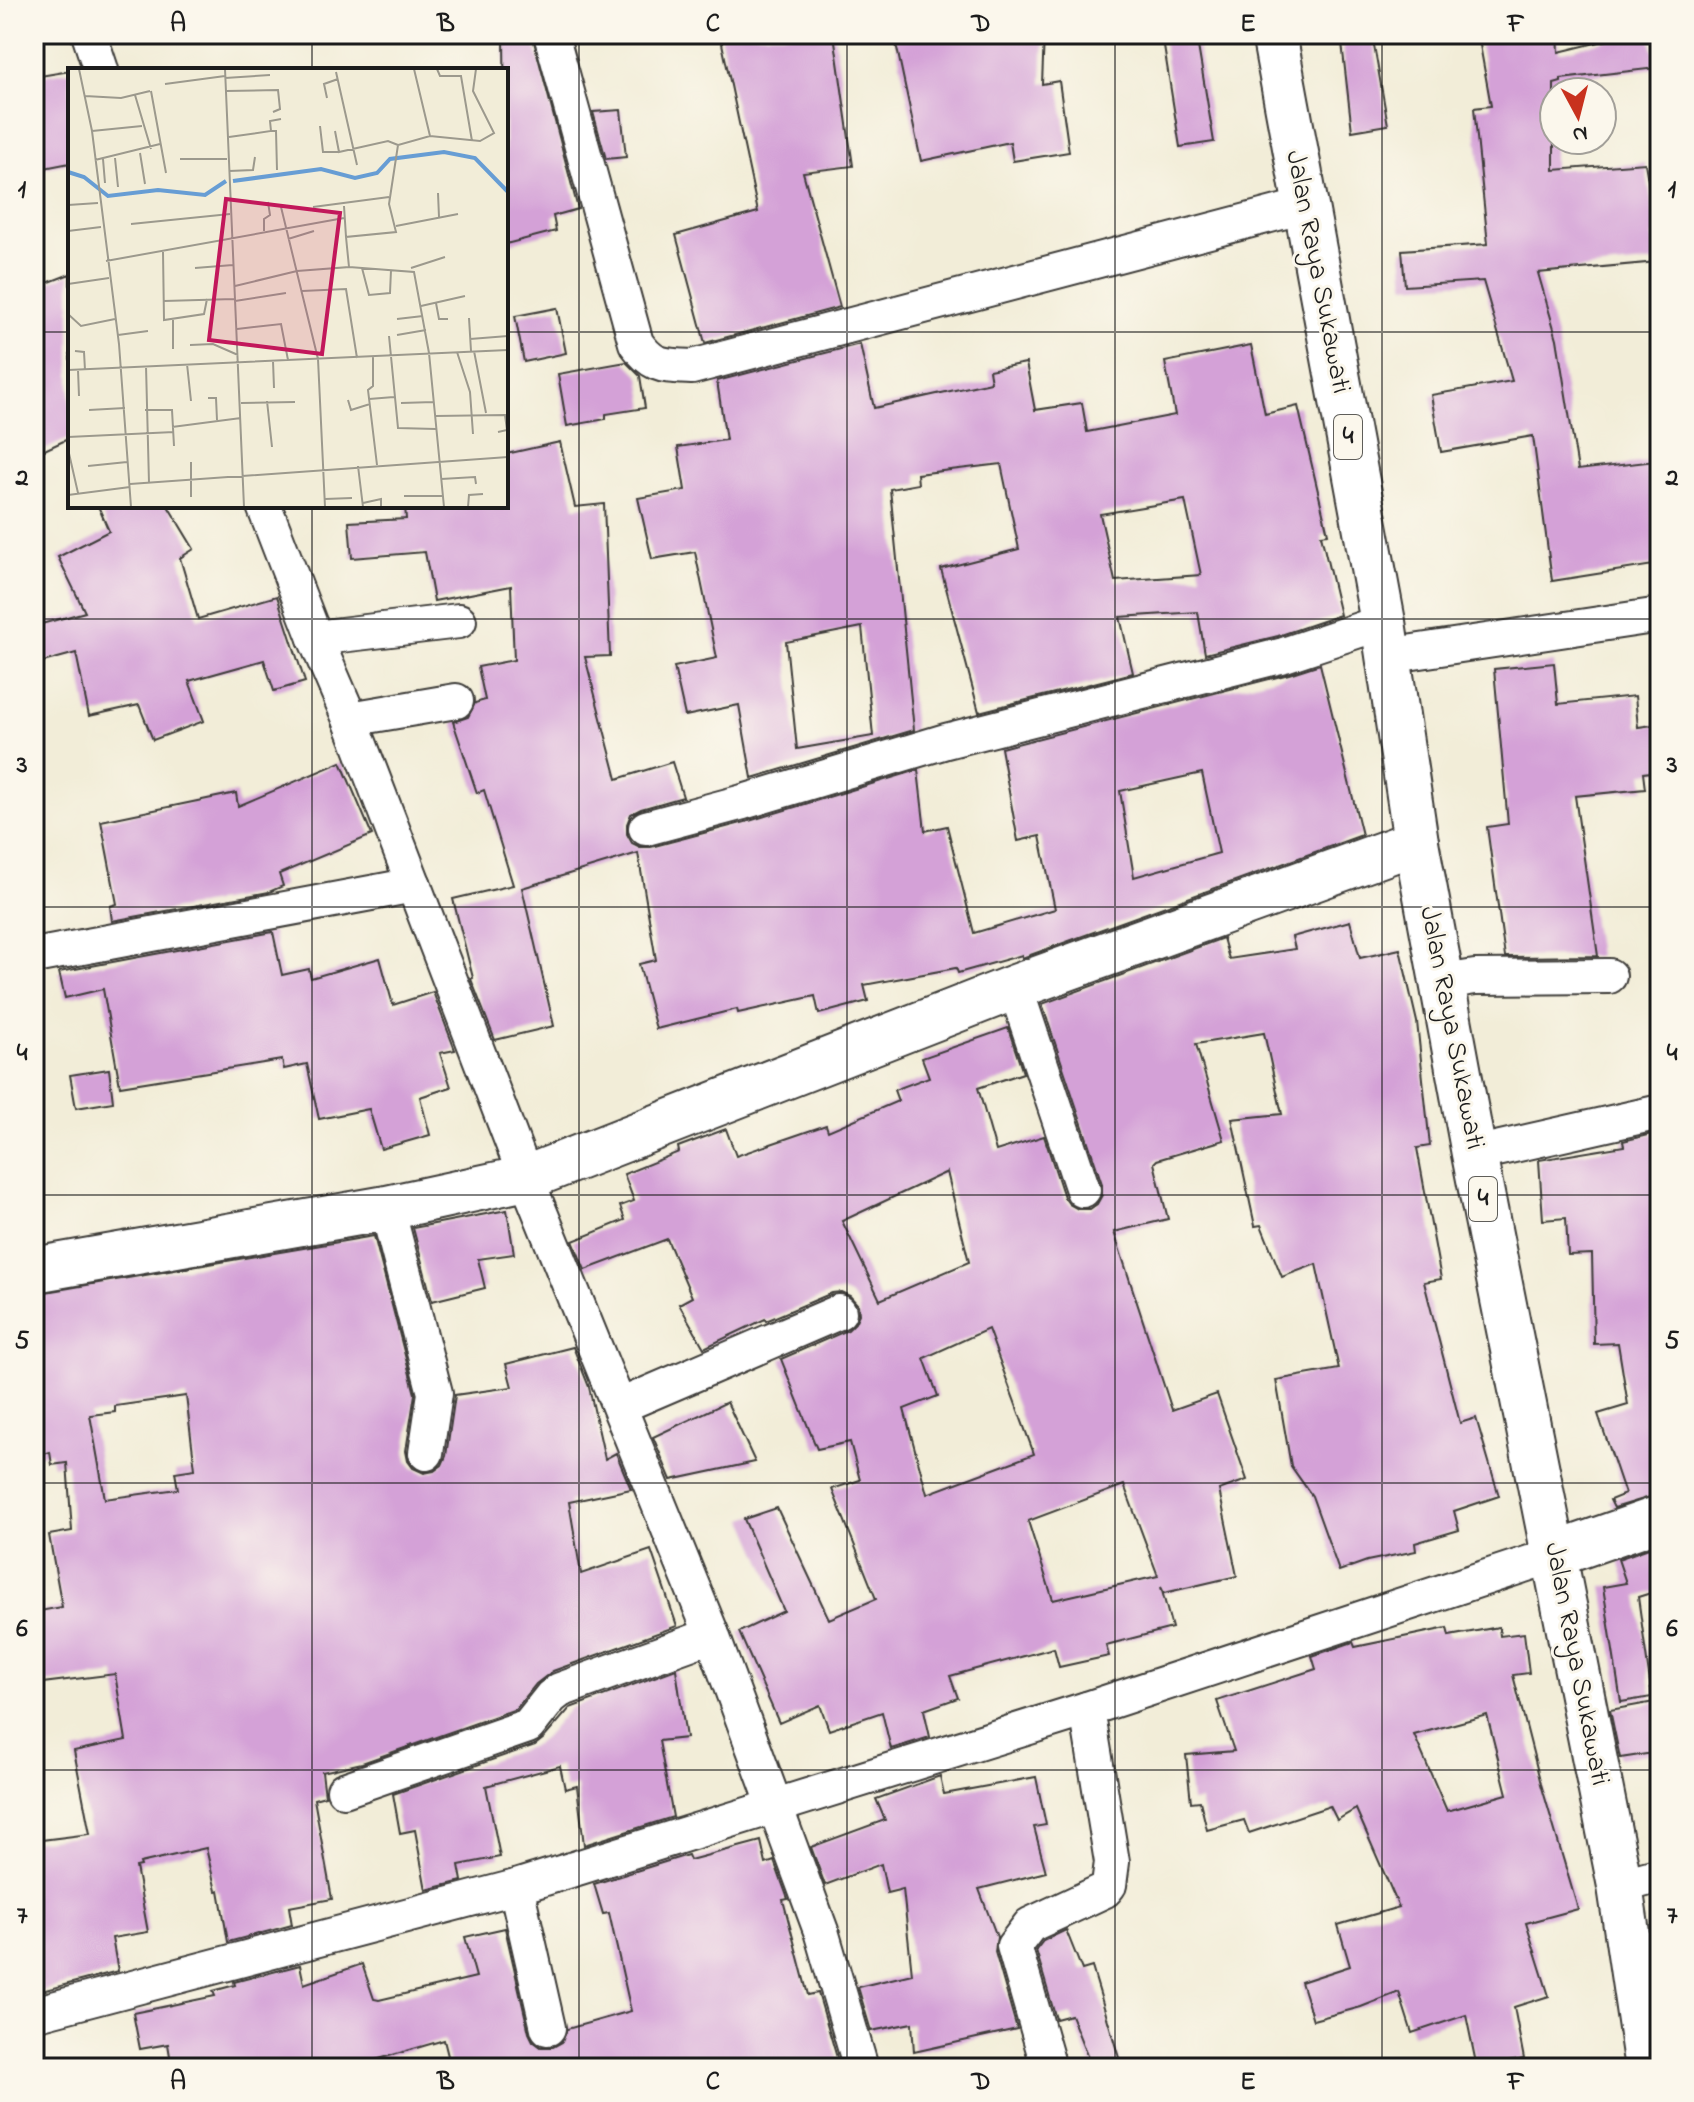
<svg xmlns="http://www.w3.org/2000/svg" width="1694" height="2102" font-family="'Indie Flower',sans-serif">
	<rect width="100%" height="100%" fill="#fbf7ec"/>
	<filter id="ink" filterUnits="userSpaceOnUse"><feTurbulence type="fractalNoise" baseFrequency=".0125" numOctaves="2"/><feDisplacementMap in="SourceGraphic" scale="16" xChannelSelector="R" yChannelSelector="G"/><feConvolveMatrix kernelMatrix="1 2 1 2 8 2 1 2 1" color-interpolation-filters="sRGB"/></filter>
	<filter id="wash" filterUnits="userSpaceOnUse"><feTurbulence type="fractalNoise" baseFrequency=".006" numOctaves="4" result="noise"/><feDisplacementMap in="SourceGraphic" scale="32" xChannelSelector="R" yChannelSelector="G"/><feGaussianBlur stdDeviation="1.8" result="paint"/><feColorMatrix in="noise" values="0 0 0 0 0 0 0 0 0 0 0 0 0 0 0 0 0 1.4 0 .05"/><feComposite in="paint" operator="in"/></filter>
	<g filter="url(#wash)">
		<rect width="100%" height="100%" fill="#f2edd8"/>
		<g id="blocks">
			<g fill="#d4a1d7" fill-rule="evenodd">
				<polygon points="504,34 532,34 578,209 553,216 556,231 506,244"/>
				<polygon points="720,34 834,34 853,166 803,172 840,307 705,343 676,235 758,212"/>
				<polygon points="894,34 1044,34 1042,84 1059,81 1069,152 1013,161 1010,142 921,161"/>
				<polygon points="1162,34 1196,34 1214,142 1180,147"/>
				<polygon points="1341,34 1372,34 1388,125 1352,131"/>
				<polygon points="1478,34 1558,34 1559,52 1632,34 1649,34 1657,68 1561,79 1561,82 1554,84 1554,170 1645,163 1657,234 1652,235 1657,262 1538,273 1557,339 1578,470 1655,461 1660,502 1660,564 1552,581 1533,436 1441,452 1431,395 1512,381 1483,281 1405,286 1402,250 1488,244 1474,108 1491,106"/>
				<polygon points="70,71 70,163 34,170 34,77"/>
				<polygon points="621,110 626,157 606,159 593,112"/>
				<polygon points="70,274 70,438 34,455 34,288"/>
				<polygon points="557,308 566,353 524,362 515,316"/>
				<path d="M860,344L874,408L991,382L989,370L1026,363L1035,410L1082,403L1087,432L1175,415L1165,362L1251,345L1265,414L1298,406L1328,534L1321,535L1340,615L1278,636L1205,654L1198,612L1120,617L1133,673L979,712L941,569L1019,549L1001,464L917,474L918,484L890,489L914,730L752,778L739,705L685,716L674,667L717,658L695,552L652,559L638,498L685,490L678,447L726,440L717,381ZM1185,500L1201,575L1115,581L1100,514ZM862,627L873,736L797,749L786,642Z"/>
				<polygon points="626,362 640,376 645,408 606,414 606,419 567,426 558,374"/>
				<path d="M560,442L575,507L604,504L610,656L585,657L617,779L672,762L683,797L641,809L631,814L627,824V834L632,843L640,847H651L749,821L918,770L925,831L947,826L974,933L1055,909L1040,836L1018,841L1001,748L1289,674L1320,664L1362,835L1022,958V955L958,973L956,968L864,985L868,1001L819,1014L815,996L738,1013L737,1009L656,1029L639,964L656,960L638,853L522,888L554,1026L495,1040L471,979L473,978L453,899L513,885L484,790L477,793L453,722L468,717L475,703L485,700L478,667L514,660L511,586L434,601L425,552L352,558L349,522L406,519L405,506H506V454ZM1202,773L1219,853L1134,877L1120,791Z"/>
				<polygon points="98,506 168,506 194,549 180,558 198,619 277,596 305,682 274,691 264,660 189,681 204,721 153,740 139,705 89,716 76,653 43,662 34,626 85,612 58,557 109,531"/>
				<polygon points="1554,663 1558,704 1635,696 1638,727 1660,724 1660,771 1643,773 1645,789 1575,796 1598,956 1505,957 1487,827 1508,824 1494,669"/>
				<polygon points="341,762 372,835 279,874 283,886 269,892 112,921 110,906 117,904 101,821 236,793 238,806"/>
				<path d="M1350,921L1360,958L1400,949L1417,1022L1430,1146L1417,1148L1441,1279L1424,1282L1460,1423L1476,1418L1499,1496L1454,1511L1459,1530L1415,1543L1416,1551L1367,1561L1339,1571L1312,1496L1291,1466L1276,1380L1339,1369L1316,1264L1282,1277L1261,1225L1255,1226L1232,1119L1282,1114L1264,1033L1196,1044L1224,1140L1157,1160L1154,1163L1168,1219L1114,1232L1172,1410L1217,1394L1247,1480L1219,1490L1237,1576L1164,1593L1161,1587L1172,1628L1106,1645L1109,1656L1059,1667L1054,1648L950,1676L958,1698L924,1710L930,1737L891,1749L882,1712L829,1730L820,1705L779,1723L739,1632L784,1611L744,1519L777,1508L829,1619L876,1599L832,1489L860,1480L850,1442L817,1449L781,1359L848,1330L855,1323L859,1314L858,1305L850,1296L841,1292L832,1293L766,1321L765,1319L704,1348L679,1304L692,1297L667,1239L585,1270L573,1241L625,1220L620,1206L634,1201L624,1174L679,1152L678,1147L726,1129L736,1156L826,1125L828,1131L898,1101L894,1090L929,1077L922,1058L1008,1028L1023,1073L978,1088L996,1151L1044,1136L1064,1197L1069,1204L1078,1209H1090L1097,1204L1102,1195V1184L1042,1004L1223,938L1229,959L1295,949L1292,937ZM947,1172L969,1262L880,1300L842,1221ZM988,1329L1034,1454L927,1494L904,1409L938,1396L924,1358ZM1124,1485L1158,1576L1053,1600L1028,1521Z"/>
				<polygon points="273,932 282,975 309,969 311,978 380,958 393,1005 433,992 455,1050 440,1053 451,1087 420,1097 430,1135 381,1149 369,1109 319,1119 307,1064 284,1069 282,1060 120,1086 103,989 65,998 59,972"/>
				<polygon points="109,1069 113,1102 76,1108 70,1075"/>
				<polygon points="1660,1132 1660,1494 1614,1508 1610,1500 1625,1494 1598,1414 1628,1405 1618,1343 1594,1344 1592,1254 1568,1255 1566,1218 1543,1220 1539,1160 1624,1146 1623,1141"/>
				<polygon points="507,1210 514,1254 478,1259 485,1288 432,1301 413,1228"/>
				<path d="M374,1236L415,1394L406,1451L408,1461L413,1468L424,1473L434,1471L442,1465L446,1456L455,1395L512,1387L506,1364L573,1347L589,1387L605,1459L616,1453L631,1489L569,1502L581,1574L651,1550L677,1626L553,1671L536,1684L516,1709L362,1763L322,1772L325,1796L314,1799L332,1899L289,1907L292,1925L228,1942L219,1890L216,1891L206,1848L140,1863L141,1866L136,1867L148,1932L112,1938L118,1971L34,1993V1841L90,1834L74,1751L126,1740L115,1674L34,1684V1612L62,1607L49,1535L72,1531L67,1463L52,1465L50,1452L34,1457V1294ZM186,1396L195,1469L175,1472L178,1489L105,1499L90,1415L115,1412V1406Z"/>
				<polygon points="727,1402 755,1462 671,1480 653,1437"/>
				<polygon points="1660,1544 1660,1603 1654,1592 1638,1597 1652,1697 1621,1702 1603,1587 1626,1583 1618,1559"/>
				<path d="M1499,1627L1500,1636L1524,1633L1529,1673L1513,1675L1541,1784L1578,1909L1526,1923L1549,1996L1514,2007L1524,2059L1477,2068L1466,2015L1412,2033L1399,1992L1361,2007L1313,2020L1301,1982L1350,1966L1338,1925L1399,1907L1356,1809L1337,1820L1330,1806L1249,1833L1244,1820L1207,1830L1200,1801L1191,1802L1186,1755L1234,1751L1217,1701L1316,1669L1312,1656L1353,1642L1355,1647L1447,1628L1449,1636ZM1487,1715L1507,1794L1447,1811L1414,1735Z"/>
				<polygon points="676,1669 686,1738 659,1741 673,1817 584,1845 577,1786 565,1789 560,1766 486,1786 500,1857 459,1865 462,1881 426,1890 415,1830 400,1833 393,1794 535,1745 544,1738 570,1708"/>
				<polygon points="1660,1701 1660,1752 1620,1758 1610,1710"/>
				<polygon points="940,1776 944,1794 1036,1777 1046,1825 1034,1827 1046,1872 979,1889 997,1937 995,1952 1017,2029 914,2052 912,2023 871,2031 858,1987 912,1974 903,1889 887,1893 881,1864 825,1885 811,1847 885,1820 876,1799"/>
				<polygon points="761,1841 766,1864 774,1861 788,1899 783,1900 808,1995 818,1993 840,2068 451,2068 444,2040 348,2068 172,2068 168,2044 140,2049 133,2013 215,1996 213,1991 235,1985 234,1982 300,1965 304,1984 362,1964 374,1999 379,2000 476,1977 465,1937 505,1928 529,2033 533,2041 541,2047 553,2047 562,2042 567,2029 631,2011 609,1913 603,1914 594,1884 681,1857 688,1855 690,1860"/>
				<polygon points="1066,1930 1082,1970 1092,1967 1122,2068 1092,2068 1071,2015 1056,2019 1036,1950 1043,1941"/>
			</g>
		</g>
	</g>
	<g filter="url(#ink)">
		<use href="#blocks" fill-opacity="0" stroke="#3c3b38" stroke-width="2"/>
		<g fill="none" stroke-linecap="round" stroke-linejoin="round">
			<defs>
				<g id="street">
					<polyline points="89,34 101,70"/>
					<path d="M551,34L636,343C654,368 663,365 692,367L1304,206"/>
					<polyline points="264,506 315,638 350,719 526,1178 712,1635 821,1931 861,2068"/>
					<polyline points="315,638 459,621"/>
					<polyline points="1387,656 1660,615"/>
					<polyline points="350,719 456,701"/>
					<polyline points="646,828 743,802 946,741 1284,655 1383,622"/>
					<polyline points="34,956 414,885"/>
					<polyline points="1444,982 1475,977 1609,976"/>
					<polyline points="1015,987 1083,1190"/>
					<polyline points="1474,1154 1660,1112"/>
					<polyline points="387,1208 435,1393 426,1453"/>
					<polyline points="620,1406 839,1312"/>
					<polyline points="344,1790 528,1726 551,1697 560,1690 712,1635"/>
					<polyline points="1620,1886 1660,1875"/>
					<polyline points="516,1887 548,2028"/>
					<polyline points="34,2014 516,1887 1087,1709 1554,1555"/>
					<polyline points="1049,2068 1014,1946 1030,1925 1105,1890 1109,1885 1112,1862 1087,1709"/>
				</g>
				<g id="secondary">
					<polyline points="34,1270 387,1208 526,1178 1015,987 1416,842"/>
					<polyline points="1554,1555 1660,1518"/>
				</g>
				<polyline id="highway" points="1274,34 1383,622 1416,842 1474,1154 1620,1886 1647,2068"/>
			</defs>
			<use href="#street" stroke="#3c3b38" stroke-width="38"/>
			<use href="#secondary" stroke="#3c3b38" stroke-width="48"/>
			<use href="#highway" stroke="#3c3b38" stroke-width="48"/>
			<use href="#street" stroke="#fff" stroke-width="34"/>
			<use href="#secondary" stroke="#fff" stroke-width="44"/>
			<use href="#highway" stroke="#fff" stroke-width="44"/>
		</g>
	</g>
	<path fill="none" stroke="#1c1c1c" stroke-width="2" stroke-opacity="0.55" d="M312,34V70M579,34V2068M847,34V2068M1115,34V2068M1382,34V2068M34,332H70M506,332H1660M312,506V2068M34,619H1660M34,907H1660M34,1195H1660M34,1483H1660M34,1770H1660"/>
	<g text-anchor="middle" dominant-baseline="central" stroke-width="6" stroke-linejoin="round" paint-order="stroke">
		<g fill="#fbf7ec" stroke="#5f5e5a" stroke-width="2">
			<rect x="1334" y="415" width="28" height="44" rx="6"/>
			<rect x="1469" y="1177" width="28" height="44" rx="6"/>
		</g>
		<g font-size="26" font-weight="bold" fill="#1c1c1c">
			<text x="1348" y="437">4</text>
			<text x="1483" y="1199">4</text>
		</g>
		<g font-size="28" fill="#1c1c1c" stroke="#fbf7ec">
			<text transform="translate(1317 272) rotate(79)">Jalan Raya Sukawati</text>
			<text transform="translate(1451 1028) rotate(79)">Jalan Raya Sukawati</text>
			<text transform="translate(1576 1664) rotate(79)">Jalan Raya Sukawati</text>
		</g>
	</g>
	<g transform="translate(68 68)">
		<rect width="440" height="440" fill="#f2edd8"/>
		<path fill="none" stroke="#679dd4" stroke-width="4" d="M0,104L16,109L40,128L90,122L137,127L158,113M165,113L253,101L287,110L309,105L322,91L376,84L407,90L440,124"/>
		<path fill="none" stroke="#9c998d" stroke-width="2" d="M11,1L24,63L51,276L63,439M157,1L176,439M346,1L362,68M369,1L372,8H393L404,73M268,4L289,97M157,10L202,7M97,16L157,8M83,23L98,105M158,23L210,22L212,41L205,44M67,27L83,81M17,28L53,30L82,23M259,30L256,16L270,11M252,58L255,84H271M24,63L74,58M203,63H208L209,102M267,63L271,84L320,73L330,77M161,69L203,63L202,53L213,51M72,85L77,116M47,90L50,119M35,91L37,115M112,91H159M27,92L92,76M161,103L185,102L187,89M370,125L371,149M0,137L30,135M276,138L278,169M213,139L250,291L257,439M245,139L321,129M63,156L162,146M328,158L390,146M0,163L33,159M196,163V151L202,147L200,134M220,171L246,163M95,184L96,252L136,246L139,231M38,193L276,150M281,199L346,204L361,285L376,439M127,200L165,197M294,200L301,227L322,225L323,202M343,200L377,189M0,216L41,210M167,218L229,203L281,199L278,169L328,164L321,136L330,77L362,68L412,73L426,65L405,23L408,1M234,223L278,221L289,290M96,233L166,231M167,233L218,225M368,235L371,251H380M353,238L397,228M0,246L13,258L47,251M401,250L403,283M329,251L355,248M105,252V281M169,261L213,256L220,292M50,267L80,263M329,267L358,262M321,268L330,360L368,361M402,271L440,268M122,277L145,276L170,287M7,283L16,284L17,302M406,283L418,345M389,284L402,324L405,366M305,289V318L300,322L309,397M205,293L206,320M119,296L123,333M78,298L81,415M0,302L440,282M10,302L11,328M140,330H148L149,352M301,331L326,329M280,332L283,342L302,336M199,333L204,379M173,335L227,334M333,335L366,334M21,342L57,340M77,342H104L106,378M367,348L437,347L439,362L430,364M104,359L173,350M0,369L106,364M0,381L10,425M20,398L59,394M290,398L295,439M373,411L407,409L408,416M62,416L440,389M0,427L62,419M336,428H375M123,429V394M257,431L284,430M295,435L313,431V438M400,439L401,427L415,426"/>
		<path fill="#c2185b" fill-opacity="0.15" stroke="#c2185b" stroke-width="4" d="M158,131L272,145L254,286L141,272Z"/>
		<rect width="440" height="440" fill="none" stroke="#1c1c1c" stroke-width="4"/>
	</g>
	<rect width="1694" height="2102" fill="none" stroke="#fbf7ec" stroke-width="88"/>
	<g transform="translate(1578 116) rotate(173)"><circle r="38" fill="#fbf7ec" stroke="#a29f99" stroke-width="2"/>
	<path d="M0-6L14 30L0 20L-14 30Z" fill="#c8321e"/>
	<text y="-12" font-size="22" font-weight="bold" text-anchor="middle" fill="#1c1c1c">N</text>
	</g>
	<rect x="44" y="44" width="1606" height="2014" fill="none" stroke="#1c1c1c" stroke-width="3"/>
	<g font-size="26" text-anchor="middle" font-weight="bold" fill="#1c1c1c">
		<text x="178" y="31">A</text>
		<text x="446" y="31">B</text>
		<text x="713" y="31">C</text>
		<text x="981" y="31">D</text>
		<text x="1248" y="31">E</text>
		<text x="1516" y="31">F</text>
		<text x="22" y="197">1</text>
		<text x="1672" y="197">1</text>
		<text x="22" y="485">2</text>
		<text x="1672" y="485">2</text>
		<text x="22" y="772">3</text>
		<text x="1672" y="772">3</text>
		<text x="22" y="1060">4</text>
		<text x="1672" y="1060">4</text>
		<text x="22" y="1348">5</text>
		<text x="1672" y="1348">5</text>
		<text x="22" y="1636">6</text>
		<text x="1672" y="1636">6</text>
		<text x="22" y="1923">7</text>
		<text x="1672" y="1923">7</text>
		<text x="178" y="2089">A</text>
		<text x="446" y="2089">B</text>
		<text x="713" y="2089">C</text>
		<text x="981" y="2089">D</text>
		<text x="1248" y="2089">E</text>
		<text x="1516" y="2089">F</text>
	</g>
</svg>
